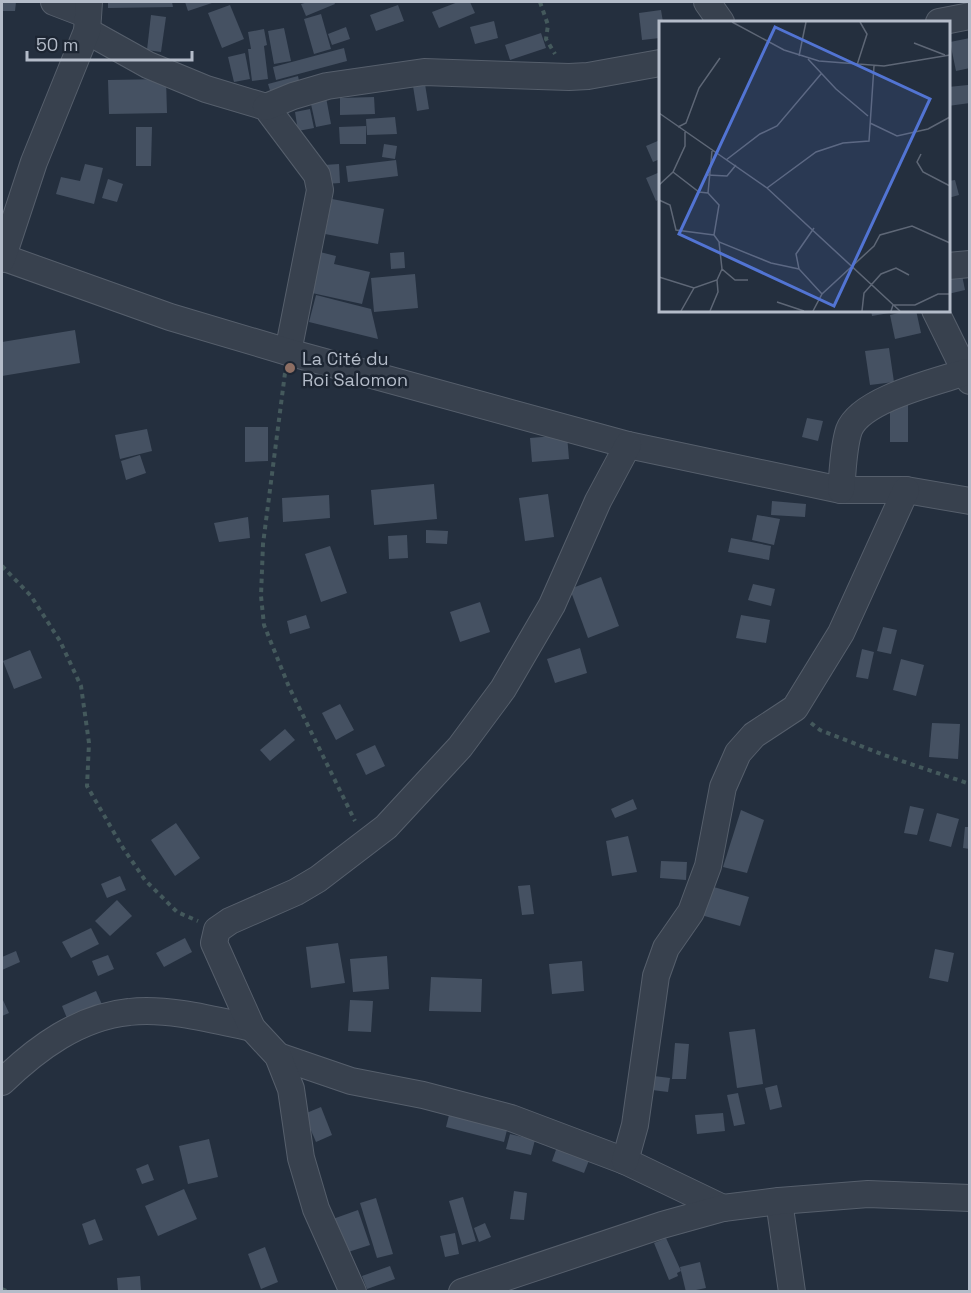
<svg xmlns="http://www.w3.org/2000/svg" width="971" height="1293" font-family="'Space Grotesk',sans-serif">
	<rect width="100%" height="100%" fill="#242f3e"/>
	<g fill="#455162">
		<polygon points="2,2 16,2 15,11 2,11"/>
		<polygon points="108,2 172,2 173,7 108,8"/>
		<polygon points="185,2 215,2 188,11"/>
		<polygon points="308,2 334,2 335,4 306,16 301,4"/>
		<polygon points="458,2 470,2 475,13 439,28 432,12"/>
		<polygon points="230,5 244,39 222,48 208,13"/>
		<polygon points="398,5 404,21 376,31 370,15"/>
		<polygon points="661,10 663,22 660,22 660,38 642,40 639,13"/>
		<polygon points="321,14 331,49 314,54 304,19"/>
		<polygon points="151,15 166,17 161,52 147,50"/>
		<polygon points="494,21 498,38 475,44 470,27"/>
		<polygon points="346,27 350,39 332,45 328,34"/>
		<polygon points="284,28 291,61 274,64 268,31"/>
		<polygon points="264,29 267,45 264,46 268,79 252,81 248,49 251,49 248,32"/>
		<polygon points="541,33 546,48 510,60 505,45"/>
		<polygon points="970,38 970,68 956,71 950,42"/>
		<polygon points="344,48 347,61 276,80 273,67"/>
		<polygon points="245,53 250,79 234,82 228,57"/>
		<polygon points="298,76 301,90 272,97 268,84"/>
		<polygon points="166,79 167,113 109,114 108,80"/>
		<polygon points="425,84 429,109 417,111 413,86"/>
		<polygon points="968,85 970,103 948,106 948,87"/>
		<polygon points="325,92 331,124 316,127 309,95"/>
		<polygon points="374,97 375,114 340,115 340,98"/>
		<polygon points="310,109 314,128 298,131 295,112"/>
		<polygon points="395,117 397,134 367,135 366,119"/>
		<polygon points="366,126 366,144 340,144 339,127"/>
		<polygon points="136,127 152,127 151,166 136,166"/>
		<polygon points="660,140 660,159 653,162 646,146"/>
		<polygon points="384,144 397,146 395,159 382,157"/>
		<polygon points="396,160 398,176 348,182 346,166"/>
		<polygon points="85,164 103,168 94,204 56,194 61,177 80,181"/>
		<polygon points="339,164 340,183 325,184 324,165"/>
		<polygon points="660,172 660,199 656,201 646,178"/>
		<polygon points="108,179 123,184 117,202 102,198"/>
		<polygon points="955,180 959,195 948,198 948,181"/>
		<polygon points="332,199 384,209 378,244 325,234"/>
		<polygon points="312,250 336,256 334,264 370,272 362,304 303,291"/>
		<polygon points="404,252 405,268 391,269 390,253"/>
		<polygon points="415,274 418,308 374,312 371,278"/>
		<polygon points="962,275 965,290 948,294 948,278"/>
		<polygon points="316,295 371,309 378,339 309,322"/>
		<polygon points="871,310 895,310 895,312 872,316"/>
		<polygon points="911,310 916,310 921,333 895,339 890,315"/>
		<polygon points="75,330 80,363 2,376 2,342"/>
		<polygon points="889,348 894,382 870,385 865,351"/>
		<rect x="890" y="402" width="18" height="40"/>
		<polygon points="807,418 823,421 818,441 802,437"/>
		<polygon points="245,427 268,427 268,461 245,462"/>
		<polygon points="147,429 152,451 120,459 115,435"/>
		<polygon points="567,435 569,459 532,462 530,438"/>
		<polygon points="140,455 146,473 126,480 121,461"/>
		<polygon points="434,484 437,519 374,525 371,490"/>
		<polygon points="548,494 554,537 525,541 519,498"/>
		<polygon points="329,495 330,518 283,522 282,498"/>
		<polygon points="772,501 806,504 805,517 771,515"/>
		<polygon points="757,515 780,519 774,545 752,540"/>
		<polygon points="248,517 250,538 219,542 214,523"/>
		<polygon points="426,530 448,531 447,544 426,543"/>
		<polygon points="407,535 408,558 389,559 388,536"/>
		<polygon points="731,538 771,546 769,560 728,552"/>
		<polygon points="330,546 347,593 321,602 305,554"/>
		<polygon points="601,577 619,626 588,638 570,589"/>
		<polygon points="753,584 775,589 771,606 748,600"/>
		<polygon points="480,602 490,632 460,642 450,612"/>
		<polygon points="306,615 310,628 290,634 287,621"/>
		<polygon points="741,615 770,620 766,643 736,638"/>
		<polygon points="883,627 897,630 891,654 877,651"/>
		<polygon points="580,648 587,673 555,683 547,659"/>
		<polygon points="862,649 874,652 868,679 856,677"/>
		<polygon points="30,650 42,678 14,689 3,661"/>
		<polygon points="901,659 924,665 916,696 893,690"/>
		<polygon points="340,704 354,730 336,740 322,713"/>
		<polygon points="932,723 960,724 958,759 929,757"/>
		<polygon points="285,729 295,740 270,761 260,750"/>
		<polygon points="375,745 385,766 366,775 356,754"/>
		<polygon points="633,799 637,809 615,818 611,809"/>
		<polygon points="910,806 924,809 917,835 904,833"/>
		<polygon points="741,810 764,820 747,873 723,867"/>
		<polygon points="937,813 959,819 951,847 929,841"/>
		<polygon points="176,823 200,858 175,876 151,840"/>
		<polygon points="965,827 970,827 970,849 963,848"/>
		<polygon points="628,836 637,872 612,876 606,841"/>
		<polygon points="661,861 687,862 686,880 660,878"/>
		<polygon points="120,876 126,890 107,898 101,884"/>
		<polygon points="703,884 749,897 740,926 694,913"/>
		<polygon points="530,885 534,914 522,915 518,886"/>
		<polygon points="117,900 132,916 110,936 95,921"/>
		<polygon points="91,928 99,944 71,958 62,942"/>
		<polygon points="185,938 192,952 164,967 156,953"/>
		<polygon points="338,943 345,983 311,988 306,947"/>
		<polygon points="935,949 954,953 948,982 929,978"/>
		<polygon points="16,951 20,962 2,970 2,957"/>
		<polygon points="108,955 114,969 98,976 92,961"/>
		<polygon points="387,956 389,989 353,992 350,959"/>
		<polygon points="582,961 584,991 552,994 549,964"/>
		<polygon points="431,977 482,979 481,1012 429,1011"/>
		<polygon points="96,991 104,1009 69,1023 62,1006"/>
		<polygon points="2,998 9,1013 2,1016"/>
		<polygon points="350,1000 373,1001 371,1032 348,1031"/>
		<polygon points="755,1029 763,1084 737,1088 729,1032"/>
		<polygon points="675,1043 689,1044 686,1079 672,1079"/>
		<polygon points="646,1075 670,1078 668,1092 644,1089"/>
		<polygon points="777,1085 782,1107 770,1110 765,1088"/>
		<polygon points="738,1093 745,1124 734,1126 727,1095"/>
		<polygon points="321,1107 332,1135 316,1142 304,1114"/>
		<polygon points="450,1111 508,1126 504,1142 446,1127"/>
		<polygon points="723,1113 725,1131 697,1134 695,1115"/>
		<polygon points="562,1133 595,1145 584,1173 552,1161"/>
		<polygon points="510,1134 535,1140 531,1155 506,1149"/>
		<polygon points="209,1139 218,1177 188,1184 179,1146"/>
		<polygon points="148,1164 154,1180 142,1184 136,1169"/>
		<polygon points="184,1189 197,1219 158,1236 145,1206"/>
		<polygon points="514,1191 527,1193 524,1220 510,1219"/>
		<polygon points="463,1197 476,1241 462,1245 449,1201"/>
		<polygon points="376,1198 393,1254 377,1258 360,1203"/>
		<polygon points="358,1210 370,1245 342,1254 330,1220"/>
		<polygon points="95,1219 103,1240 89,1245 82,1224"/>
		<polygon points="485,1223 491,1237 479,1242 474,1228"/>
		<polygon points="455,1233 459,1254 445,1257 440,1236"/>
		<polygon points="666,1238 681,1271 677,1273 678,1276 669,1280 654,1243"/>
		<polygon points="265,1247 278,1282 261,1289 248,1254"/>
		<polygon points="700,1262 706,1288 686,1292 680,1267"/>
		<polygon points="390,1266 395,1279 367,1289 362,1276"/>
		<polygon points="140,1276 141,1290 118,1291 117,1278"/>
	</g>
	<g fill="none" stroke-linecap="round" stroke-linejoin="round">
		<defs>
			<g id="minor">
				<polyline points="54,2 88,15"/>
				<polyline points="707,2 721,22"/>
				<polyline points="939,22 970,16"/>
				<polyline points="87,31 148,65 206,89 266,107 317,175 320,190 288,352"/>
				<polyline points="266,107 293,96 327,86 424,72 569,77 588,76 660,63"/>
				<polyline points="2,257 170,317 288,352 628,445 841,490 906,490 970,501"/>
				<polyline points="2,259 34,162 87,31 89,2"/>
				<polyline points="948,266 970,264"/>
				<polyline points="935,310 970,381"/>
				<path d="M841,490C843,471 843,448 849,430C861,399 936,382 966,372"/>
				<polyline points="278,1056 351,1081 423,1095 511,1118 625,1161 723,1208"/>
				<path d="M2,1082C37,1048 79,1017 129,1012C166,1007 215,1020 252,1028"/>
				<polyline points="625,1161 635,1125 656,976 666,948 691,912 708,866 723,787 738,753 754,735 795,708 841,633 906,490"/>
				<polyline points="779,1201 792,1292"/>
				<polyline points="353,1292 316,1209 301,1158 291,1089 278,1056 252,1028 214,943 217,930 230,921 296,892 318,879 386,827 460,747 503,689 552,605 598,501 628,445"/>
				<polyline points="462,1292 662,1225 723,1208 779,1201 868,1194 970,1198"/>
			</g>
		</defs>
		<use href="#minor" stroke="#565f6c" stroke-width="28"/>
		<g stroke="#44595c" stroke-width="4" stroke-dasharray="4.5 4.5" stroke-linecap="butt">
			<polyline points="540,2 548,25 546,39 555,54"/>
			<polyline points="285,373 263,544 261,596 264,625 289,687 355,821"/>
			<polyline points="2,566 31,596 60,641 81,686 89,743 87,786 123,848 145,880 177,912 198,921"/>
			<polyline points="811,723 820,730 884,755 970,784"/>
			<polyline points="2,1289 9,1292"/>
		</g>
		<use href="#minor" stroke="#38414e" stroke-width="26"/>
	</g>
	<circle fill="#8d6e63" stroke="#1d2633" stroke-width="2" cx="290" cy="368" r="6"/>
	<g text-anchor="middle" dominant-baseline="central" stroke-width="5" stroke-linejoin="round" paint-order="stroke">
		<g font-size="18" fill="#b4bcc9" stroke="#1d2633" text-anchor="start">
			<text x="302" y="358">La Cité du<tspan x="302" dy="21">Roi Salomon</tspan></text>
		</g>
	</g>
	<g transform="translate(659 21)">
		<rect width="291" height="291" fill="#242f3e"/>
		<path fill="none" stroke="#5e6776" stroke-width="1.5" d="M73,1L125,29L160,40L225,45L291,34M255,22L286,34M140,35L147,1M149,38L177,68L209,95M198,44L208,13L201,1M0,92L108,167L241,290M211,102L238,115L269,108L291,96M19,106L27,102L40,67L61,37M53,130L49,172L60,184L55,214L60,221L112,242L140,248M262,133L258,141L264,151L291,165M67,139L101,113L118,105L162,53M14,151L40,171L49,172M48,154L68,155L77,144M0,164L14,151L26,125V111M108,167L157,131L184,122L210,120L215,45M0,179L11,184L17,209L55,214M155,207L137,233L140,248L163,273M60,221L63,248L76,259H89M0,256L35,267L58,259L63,248M118,281L145,290M22,290L35,267M51,290L59,271L58,259M154,290L163,273L215,225L221,214L253,205L291,222M203,290L205,272L222,253L237,247L250,254M232,290L234,284H256L279,273H291"/>
		<path fill="#5274d3" fill-opacity="0.15" stroke="#5274d3" stroke-width="3" d="M116,6L271,78L175,285L20,213Z"/>
		<rect width="291" height="291" fill="none" stroke="#b4bcc9" stroke-width="3"/>
	</g>
	<rect width="971" height="1293" fill="none" stroke="#b4bcc9" stroke-width="6"/>
	<path d="M27 51v9h165v-9" fill="none" stroke="#b4bcc9" stroke-width="3"/>
	<text x="36" y="51" font-size="18" fill="#b4bcc9" stroke="#1d2633" stroke-width="4.5" paint-order="stroke">50 m</text>
</svg>
